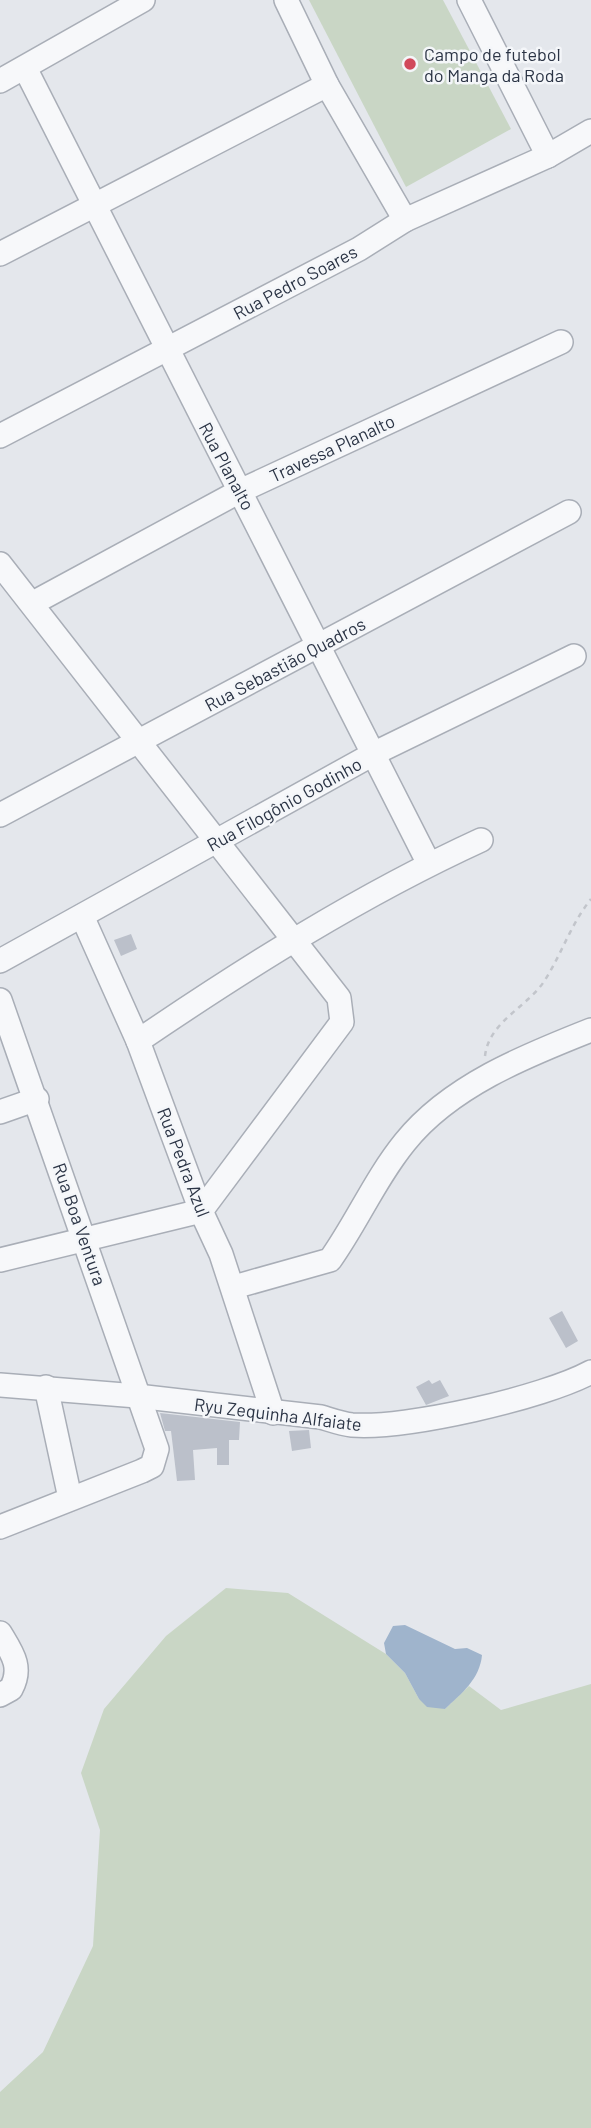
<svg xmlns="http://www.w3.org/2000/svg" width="591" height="2128" font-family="Barlow,sans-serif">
	<rect width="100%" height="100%" fill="#e4e7ec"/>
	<g fill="#c9d6c5">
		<polygon points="309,0 443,0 511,129 406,187"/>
		<polygon points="226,1588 288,1593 386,1654 405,1673 419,1699 445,1709 469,1686 501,1710 591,1684 591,2128 0,2128 0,2092 43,2052 93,1946 100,1830 81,1773 104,1709 166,1636"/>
	</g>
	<path fill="#9fb4cc" d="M405,1625L455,1649L467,1648L482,1655C480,1679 461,1694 445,1709L427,1707L419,1699L405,1673L386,1654L384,1643L393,1626Z"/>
	<g fill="#bbc0ca">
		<polygon points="131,934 137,949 121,956 114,940"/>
		<polygon points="562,1311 578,1341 566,1348 549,1318"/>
		<polygon points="429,1380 432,1384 440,1380 449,1396 426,1405 416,1387"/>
		<polygon points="160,1413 240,1422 239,1440 229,1440 229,1465 217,1465 217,1448 193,1450 195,1480 177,1481 171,1431 165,1431"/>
		<polygon points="309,1430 311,1448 292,1451 289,1431"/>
	</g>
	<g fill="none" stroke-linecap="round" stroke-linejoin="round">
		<defs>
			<g id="minor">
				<polyline points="286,0 327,85 405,220"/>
				<polyline points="469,0 548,156"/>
				<polyline points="25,68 429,864"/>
				<polyline points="0,81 143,0"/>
				<polyline points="0,254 327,85"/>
				<polyline points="0,436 359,249 405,220 548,156 591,131"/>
				<polyline points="0,564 339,998 342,1022 201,1211 0,1260"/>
				<polyline points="33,603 240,491 561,342"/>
				<polyline points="0,815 569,512"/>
				<polyline points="82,916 138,1041 201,1211 221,1254 273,1413"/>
				<polyline points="0,961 375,753 574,656"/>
				<polyline points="0,1000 157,1449 152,1466 142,1471 0,1527"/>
				<path d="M138,1041C247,967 361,895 481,840"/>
				<polyline points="0,1112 37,1099"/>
				<path d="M234,1287L330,1260C357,1222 375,1179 405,1142C450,1086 525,1056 591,1030"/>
				<path d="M0,1385L137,1396L321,1417C331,1420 342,1424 352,1425C406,1429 543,1398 591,1372"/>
				<polyline points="46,1387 70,1498"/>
				<path d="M0,1633C12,1653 23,1667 11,1689L0,1695"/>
			</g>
		</defs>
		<use href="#minor" stroke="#a9aeb7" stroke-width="26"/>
		<path stroke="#c2c5cb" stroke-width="2.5" stroke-dasharray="5 5" stroke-linecap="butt" d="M485,1056C489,1021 528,1007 545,980C562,953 571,924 591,899"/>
		<use href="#minor" stroke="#f7f8fa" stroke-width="23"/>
	</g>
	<circle fill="#d1495b" stroke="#f4f6f9" stroke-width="2.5" cx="410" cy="64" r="7"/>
	<g text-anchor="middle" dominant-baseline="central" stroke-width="5" stroke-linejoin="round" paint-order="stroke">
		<g font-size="18" fill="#2b3445" stroke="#f4f6f9" text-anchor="start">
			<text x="424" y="54">Campo de futebol<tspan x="424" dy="21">do Manga da Roda</tspan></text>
		</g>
		<g font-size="18" fill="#2b3445" stroke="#f4f6f9">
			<text transform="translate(295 282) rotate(-28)">Rua Pedro Soares</text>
			<text transform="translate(332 448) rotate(-25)">Travessa Planalto</text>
			<text transform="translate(227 466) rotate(62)">Rua Planalto</text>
			<text transform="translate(285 664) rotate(-28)">Rua Sebastião Quadros</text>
			<text transform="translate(284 804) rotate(-29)">Rua Filogônio Godinho</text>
			<text transform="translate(184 1162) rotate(69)">Rua Pedra Azul</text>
			<text transform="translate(80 1224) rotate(71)">Rua Boa Ventura</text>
			<text transform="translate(278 1414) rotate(7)">Ryu Zequinha Alfaiate</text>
		</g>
	</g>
</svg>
